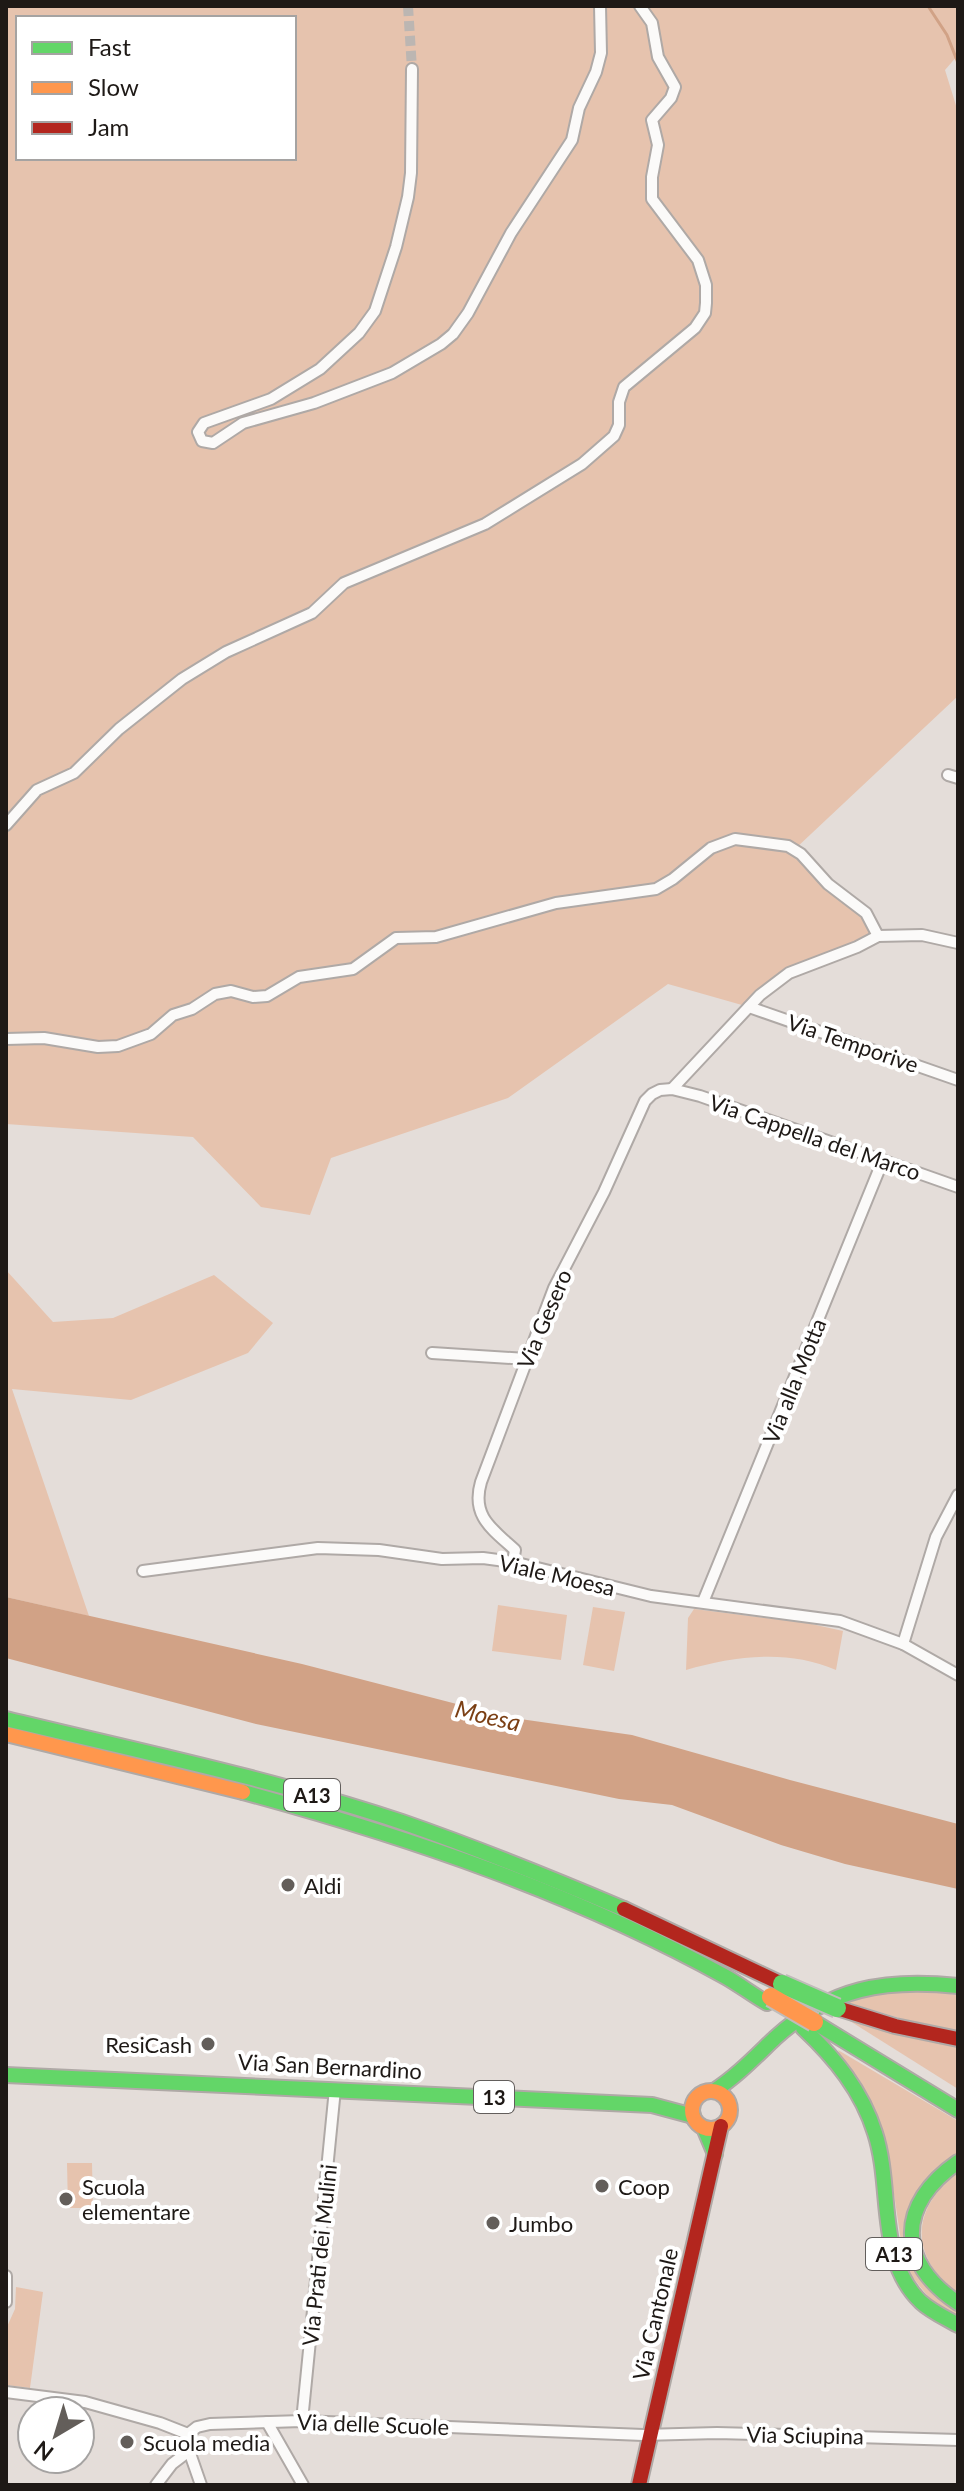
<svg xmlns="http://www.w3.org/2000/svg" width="964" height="2491" font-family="Lato,sans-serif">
	<rect width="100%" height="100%" fill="#e4ddd9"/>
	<g fill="#e6c3ae" fill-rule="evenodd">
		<path d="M6,6H958V55L945,70L958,112V696L795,849L855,903L878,936L789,973L749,1007L668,984L508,1098L331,1158L310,1215L261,1207L193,1137L6,1124ZM18,18H294V158H18Z"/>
		<polygon points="6,1270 53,1322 113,1318 214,1275 273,1323 248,1353 131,1400 12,1389 89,1616 6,1597"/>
		<polygon points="498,1605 567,1615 561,1660 492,1651"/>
		<polygon points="593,1607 625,1612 614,1671 583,1665"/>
		<path d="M694,1609L807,1623L843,1631L836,1670C788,1649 735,1656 686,1670L688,1618Z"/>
		<polygon points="924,1991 958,1995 958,2031 923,2025 846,2002 870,1994"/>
		<polygon points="842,2016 958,2044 958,2089"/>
		<polygon points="838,2050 958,2121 958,2157 907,2229 958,2309 958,2318 935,2305 905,2268 890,2167"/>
		<polygon points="67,2163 92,2163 93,2208 68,2208"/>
		<path d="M958,2173V2293C909,2258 910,2208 958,2173Z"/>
		<polygon points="16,2287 43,2292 30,2388 6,2385 6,2329 15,2309"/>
	</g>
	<polygon fill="#d1a286" points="6,1597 302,1664 507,1717 632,1735 790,1780 958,1824 958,1889 845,1864 781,1845 672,1805 619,1799 256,1724 6,1658"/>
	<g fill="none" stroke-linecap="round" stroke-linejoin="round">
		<polyline stroke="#d1a286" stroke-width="3" points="928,6 947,35 958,63"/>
		<polyline stroke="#bcb6b2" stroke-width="10" stroke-dasharray="10 5" stroke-linecap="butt" points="408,6 412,69"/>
		<defs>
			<g id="street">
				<polyline points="412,69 411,173 408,197 396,247 375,311 359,333 320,369 271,399 204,423 198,432 202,441 213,443 243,423 314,403 392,373 441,344 453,334 468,313 511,233 572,140 579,108 596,72 601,53 600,6"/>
				<polyline points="948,775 958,778"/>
				<polyline points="6,825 37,790 74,773 119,729 182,679 226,652 312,613 344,583 485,524 582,464 614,436 619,425 619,402 624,387 695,328 705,313 706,303 706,285 698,260 652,199 652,177 658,145 652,120 671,98 675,87 658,57 652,23 640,6"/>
				<polyline points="749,1007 958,1080"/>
				<polyline points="6,1039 44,1038 98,1047 118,1046 151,1034 173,1015 192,1009 215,994 231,991 253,997 267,996 299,977 353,969 396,938 436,937 556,903 656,889 673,879 711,848 735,839 788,846 801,854 828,884 866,913 878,936"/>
				<polyline points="672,1089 760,995 789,973 857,947 878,936 922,935 958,943"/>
				<polyline points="432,1353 526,1359"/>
				<path d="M513,1562L515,1550C492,1529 471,1516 481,1482L554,1288L604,1192L645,1101L652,1094L660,1090L672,1089L700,1096L958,1187"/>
				<polyline points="143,1571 318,1548 379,1550 442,1559 483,1558 513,1562 651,1596 840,1621 903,1644 958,1675"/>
				<polyline points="703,1602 883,1160"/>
				<polyline points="903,1644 936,1537 958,1495"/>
				<polyline points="6,2276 6,2302"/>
				<polyline points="6,2392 85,2402 160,2423 188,2434"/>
				<polyline points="302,2421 335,2089"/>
				<polyline points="267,2422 303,2485"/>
				<polyline points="188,2434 197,2427 210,2424 302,2421 643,2435 717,2433 958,2440"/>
				<polyline points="188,2434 186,2442 201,2485"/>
				<polyline points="156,2485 172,2464 189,2451"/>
			</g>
			<g id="fast">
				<path d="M6,1719C138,1751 273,1779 402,1822C477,1848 551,1878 624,1909"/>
				<path d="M243,1792C409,1837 574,1893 726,1977C740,1985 753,1995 767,2003"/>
				<polyline points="814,2022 958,2110"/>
				<path d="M803,2028C835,2058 862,2091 875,2133C893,2188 876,2259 921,2302C932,2312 946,2318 958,2325"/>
				<polyline points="6,2075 652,2105 693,2116"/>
				<path d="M714,2091C737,2076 755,2057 775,2038C830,1988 885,1978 958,1986"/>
				<polyline points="704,2128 715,2154"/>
				<path d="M958,2162C897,2204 896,2262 958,2303"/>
			</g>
			<g id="slow">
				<polyline points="6,1734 243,1792"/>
				<circle cx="711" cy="2110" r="19"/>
			</g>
			<g id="jam">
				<polyline points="624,1909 782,1984"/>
				<polyline points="837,2008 895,2026 958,2039"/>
				<polyline points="639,2485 721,2126"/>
			</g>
		</defs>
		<use href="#street" stroke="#afa9a6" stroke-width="14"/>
		<use href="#fast" stroke="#afa9a6" stroke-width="18"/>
		<use href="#slow" stroke="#afa9a6" stroke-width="18"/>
		<use href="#jam" stroke="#afa9a6" stroke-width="18"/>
		<use href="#street" stroke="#fbfaf9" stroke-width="10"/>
		<use href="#fast" stroke="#63d668" stroke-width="14"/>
		<use href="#slow" stroke="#ff974d" stroke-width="14"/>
		<use href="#jam" stroke="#b3261e" stroke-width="14"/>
		<defs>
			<polyline id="fast-bridge" points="782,1984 837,2008"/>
			<polyline id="slow-bridge" points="771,1997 814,2022"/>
		</defs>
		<use href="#fast-bridge" stroke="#c0bcba" stroke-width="22" stroke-linecap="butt"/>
		<use href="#slow-bridge" stroke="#c0bcba" stroke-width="22" stroke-linecap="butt"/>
		<use href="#fast-bridge" stroke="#63d668" stroke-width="18"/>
		<use href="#slow-bridge" stroke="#ff974d" stroke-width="18"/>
	</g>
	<g fill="#635e5a" stroke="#fff" stroke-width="3">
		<circle cx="288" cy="1885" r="8"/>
		<circle cx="208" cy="2044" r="8"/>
		<circle cx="602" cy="2186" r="8"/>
		<circle cx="66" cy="2199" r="8"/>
		<circle cx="493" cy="2223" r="8"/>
		<circle cx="127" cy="2442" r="8"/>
	</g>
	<g text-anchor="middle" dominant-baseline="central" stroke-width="8" stroke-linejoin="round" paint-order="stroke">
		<g fill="#fff" stroke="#625e5c" stroke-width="2">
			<rect x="284" y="1779" width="56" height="32" rx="6"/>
			<rect x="474" y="2081" width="40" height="32" rx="6"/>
			<rect x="866" y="2238" width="56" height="32" rx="6"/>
		</g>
		<g font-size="20" font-weight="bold" fill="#1e1916">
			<text x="312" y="1795">A13</text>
			<text x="494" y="2097">13</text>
			<text x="894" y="2254">A13</text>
		</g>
		<g font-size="22" fill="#1e1916" stroke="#fff">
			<text transform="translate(853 1043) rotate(19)">Via Temporive</text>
			<text transform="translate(815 1137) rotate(19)">Via Cappella del Marco</text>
			<text transform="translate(544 1319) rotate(-67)">Via Gesero</text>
			<text transform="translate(794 1381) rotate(-68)">Via alla Motta</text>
			<text transform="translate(557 1575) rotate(13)">Viale Moesa</text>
			<text transform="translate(330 2066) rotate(3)">Via San Bernardino</text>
			<text transform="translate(319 2255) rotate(-84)">Via Prati dei Mulini</text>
			<text transform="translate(655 2314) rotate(-77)">Via Cantonale</text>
			<text transform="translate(373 2424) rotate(2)">Via delle Scuole</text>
			<text transform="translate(805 2435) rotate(1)">Via Sciupina</text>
		</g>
		<g font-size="22" fill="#1e1916" stroke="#fff" text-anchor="start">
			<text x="304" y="1885">Aldi</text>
			<text x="192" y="2044" text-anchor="end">ResiCash</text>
			<text x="82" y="2186">Scuola<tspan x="82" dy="25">elementare</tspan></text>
			<text x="618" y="2186">Coop</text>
			<text x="509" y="2223">Jumbo</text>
			<text x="143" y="2442">Scuola media</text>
		</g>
		<g font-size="24" font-style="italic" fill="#7b3f14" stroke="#fff">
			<text transform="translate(488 1715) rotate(13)">Moesa</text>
		</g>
	</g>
	<rect width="964" height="2491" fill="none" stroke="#1e1916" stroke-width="16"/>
	<rect x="16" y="16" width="280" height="144" fill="#ffffff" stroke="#a5a3a2" stroke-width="2"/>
	<rect x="32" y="42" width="40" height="12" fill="#63d668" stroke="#a5a3a2" stroke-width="2"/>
	<text x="88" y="56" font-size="24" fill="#1e1916">Fast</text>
	<rect x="32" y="82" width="40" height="12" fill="#ff974d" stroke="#a5a3a2" stroke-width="2"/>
	<text x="88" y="96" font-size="24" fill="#1e1916">Slow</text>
	<rect x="32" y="122" width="40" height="12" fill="#b3261e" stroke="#a5a3a2" stroke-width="2"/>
	<text x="88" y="136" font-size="24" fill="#1e1916">Jam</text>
	<g transform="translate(56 2435) rotate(218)"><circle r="38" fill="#ffffff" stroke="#a5a3a2" stroke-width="2"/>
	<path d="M0-6L14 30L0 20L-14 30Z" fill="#635e5a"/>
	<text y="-12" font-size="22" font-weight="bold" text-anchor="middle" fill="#1e1916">N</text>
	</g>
</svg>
